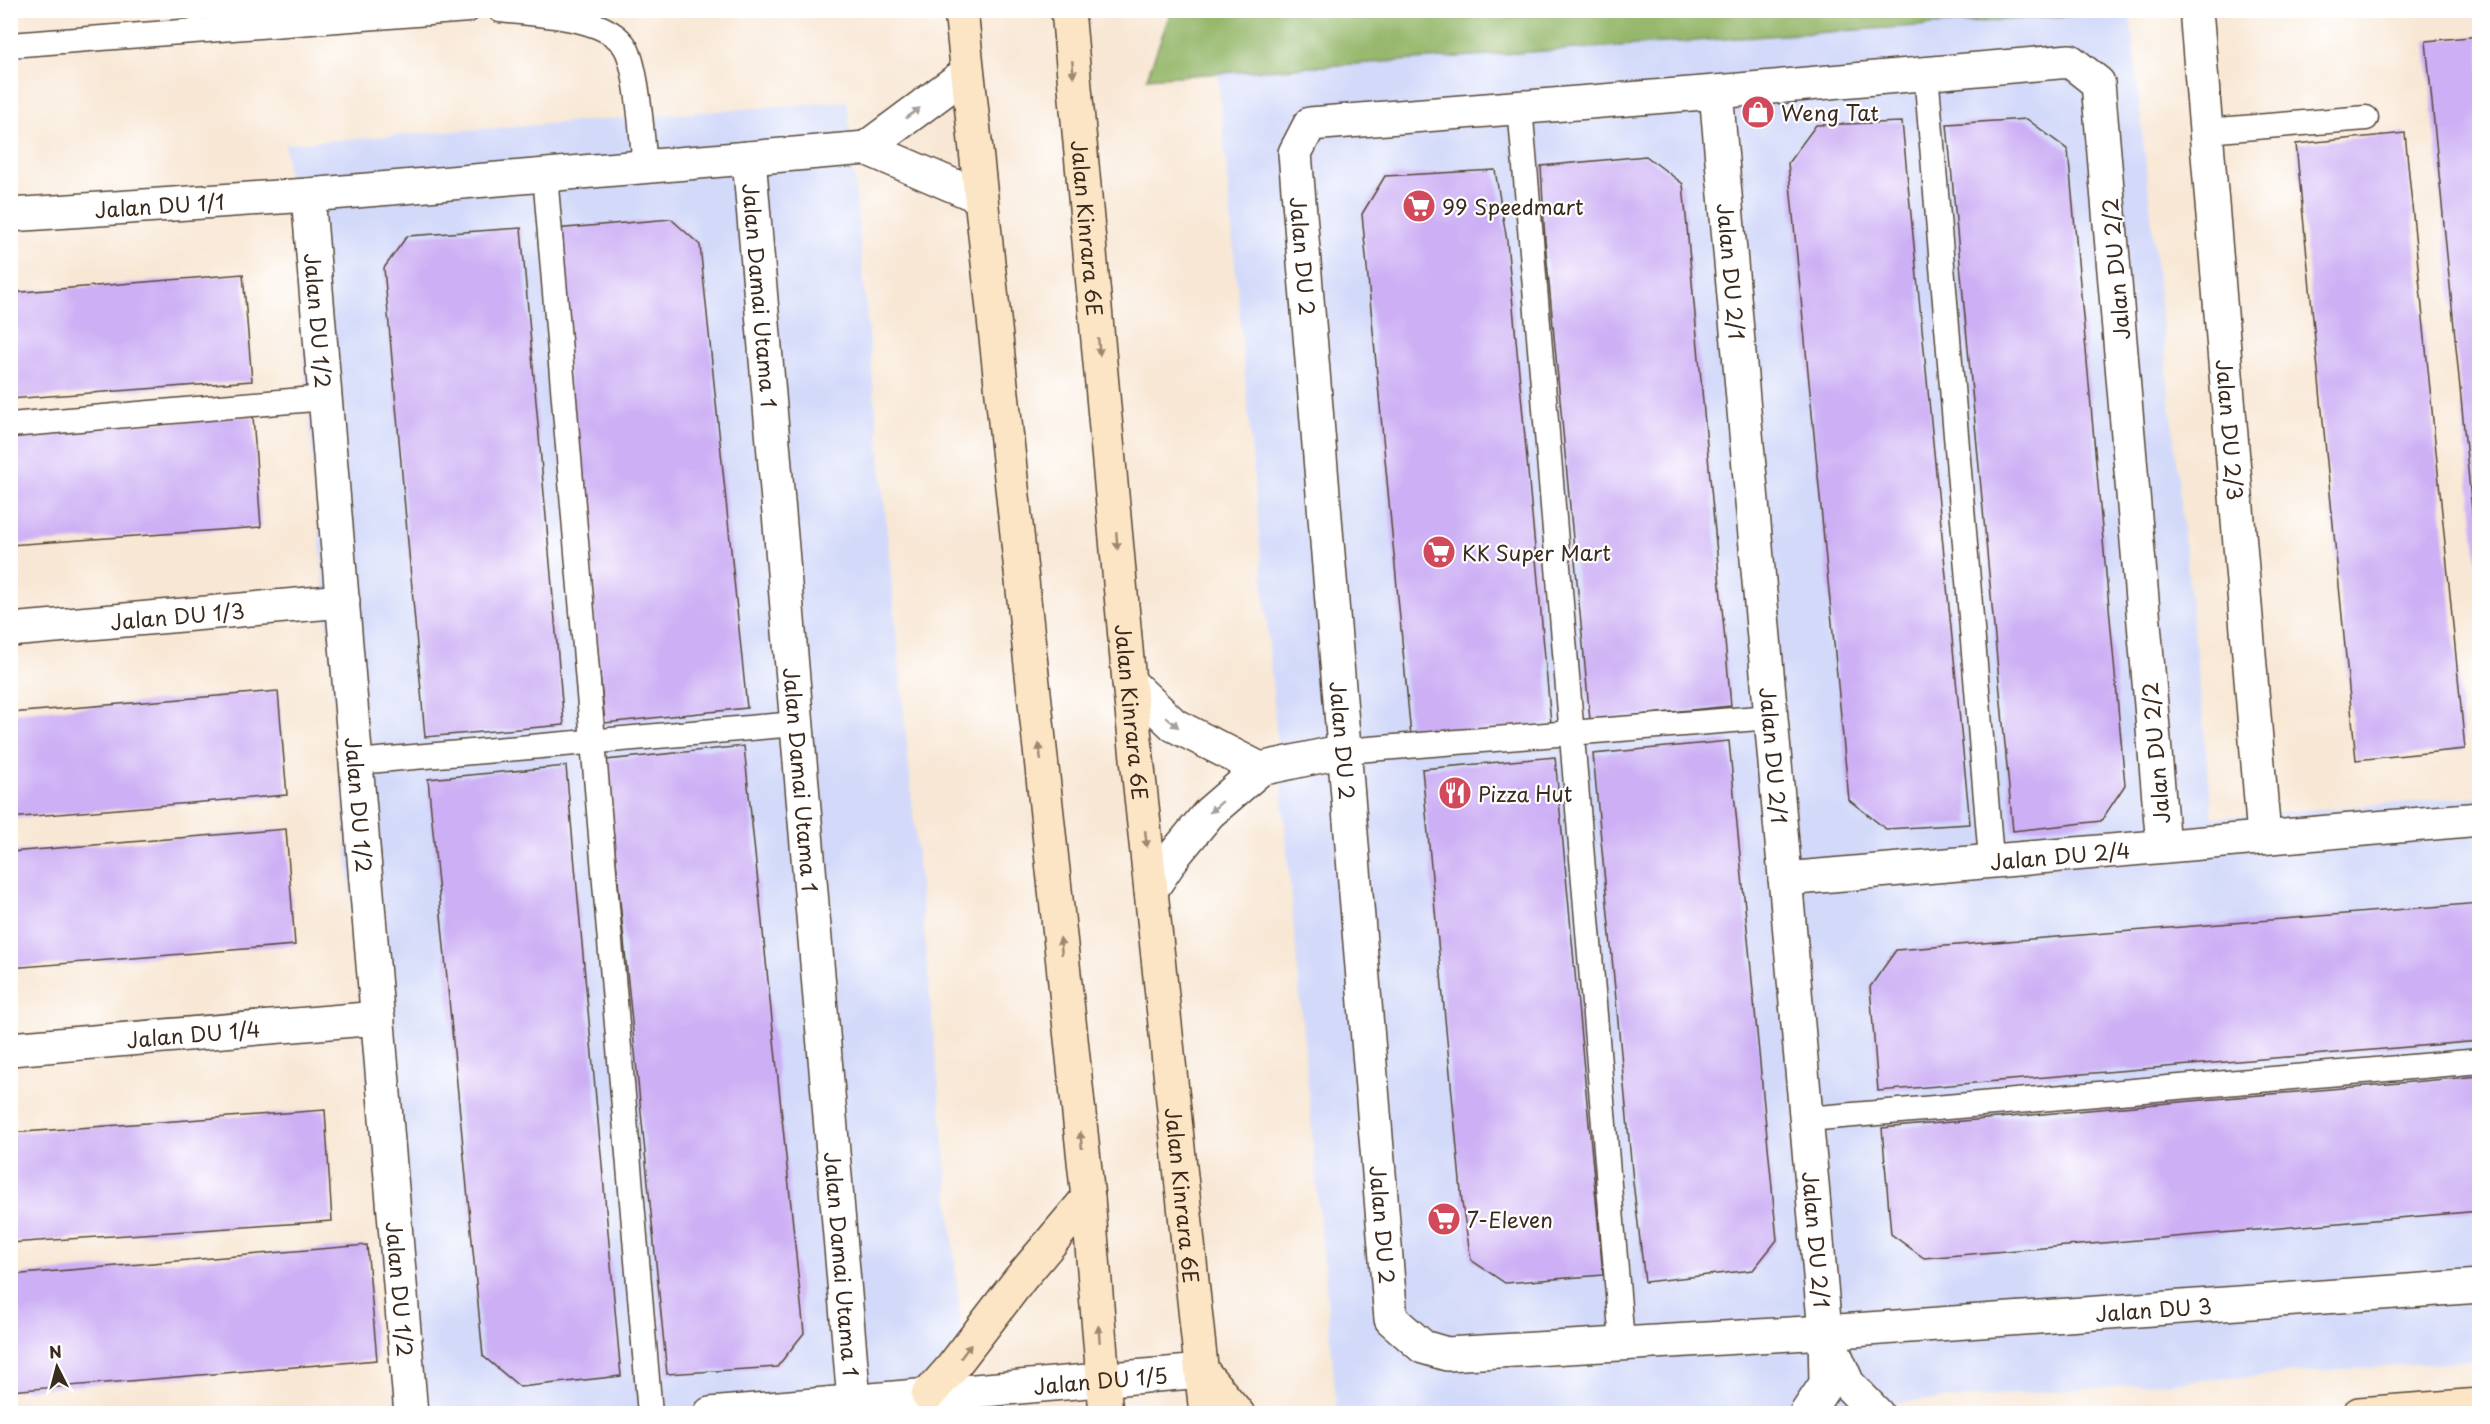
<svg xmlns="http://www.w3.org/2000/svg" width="2490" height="1424" font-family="'Playpen Sans',sans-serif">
	<rect width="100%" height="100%" fill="#fff"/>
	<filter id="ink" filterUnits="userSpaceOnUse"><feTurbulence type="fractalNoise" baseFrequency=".0167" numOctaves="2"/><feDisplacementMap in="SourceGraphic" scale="12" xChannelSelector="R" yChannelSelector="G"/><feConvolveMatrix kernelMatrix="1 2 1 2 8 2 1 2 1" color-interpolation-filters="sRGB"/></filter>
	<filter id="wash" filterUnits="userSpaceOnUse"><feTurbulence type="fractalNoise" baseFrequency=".008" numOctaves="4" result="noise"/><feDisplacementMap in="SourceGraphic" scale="24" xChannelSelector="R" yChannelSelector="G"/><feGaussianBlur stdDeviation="1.35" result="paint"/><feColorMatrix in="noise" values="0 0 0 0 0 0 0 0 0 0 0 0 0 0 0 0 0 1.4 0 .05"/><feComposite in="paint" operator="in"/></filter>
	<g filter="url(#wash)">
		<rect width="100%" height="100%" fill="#f8e7d4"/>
		<g fill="#d2d9f9">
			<polygon points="2130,11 2213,818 2479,796 2479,1360 1752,1413 1337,1413 1218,74"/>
			<polygon points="847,101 969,1413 396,1413 285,144"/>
		</g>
		<polygon fill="#96b86c" stroke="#687145" stroke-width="1.5" points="1171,11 1171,10 2136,11 1147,78"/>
		<g id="blocks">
			<g fill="#ccaff4">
				<polygon points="2480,36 2480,572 2478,572 2426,41"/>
				<polygon points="2027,119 2068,150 2125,785 2101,821 2013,831 1947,124"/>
				<polygon points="1902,122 1970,824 1886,829 1849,800 1788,163 1816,125"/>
				<polygon points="2405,133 2465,749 2356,760 2296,144"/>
				<polygon points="1646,156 1683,184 1731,706 1590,720 1545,240 1541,166"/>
				<polygon points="1495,170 1507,241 1551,723 1411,736 1362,214 1385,176"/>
				<polygon points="671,219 700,245 747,708 605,723 554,229"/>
				<polygon points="521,228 564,725 425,737 384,268 407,236"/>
				<polygon points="243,274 252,381 10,399 10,293"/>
				<polygon points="253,416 261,527 10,545 10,433"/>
				<polygon points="278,691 287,795 10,818 10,713"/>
				<polygon points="1729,741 1777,1240 1753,1270 1645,1282 1633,1182 1593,754"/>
				<polygon points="744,746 804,1333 777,1367 667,1374 606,760"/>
				<polygon points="1555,757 1603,1275 1505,1283 1471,1260 1462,1203 1422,769"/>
				<polygon points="566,766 621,1376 520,1387 483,1356 428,779"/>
				<polygon points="286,829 295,945 10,968 10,852"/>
				<polygon points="2480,903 2480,1041 1878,1091 1870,987 1896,950"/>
				<polygon points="2480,1076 2480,1211 1924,1258 1891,1234 1882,1128"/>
				<polygon points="325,1110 332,1221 10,1243 10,1133"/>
				<polygon points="367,1245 377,1360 10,1391 10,1275"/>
			</g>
		</g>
	</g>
	<g filter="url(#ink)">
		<use href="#blocks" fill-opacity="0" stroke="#574639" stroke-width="1.5"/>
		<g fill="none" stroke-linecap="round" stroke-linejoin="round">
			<defs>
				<g id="lane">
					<path d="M500,10C534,14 607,15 626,48C638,70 642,139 645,167"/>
					<polyline points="10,45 468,10"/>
					<polyline points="1926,72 1991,859"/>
					<polyline points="1520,106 1622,1343"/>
					<polyline points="2206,131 2366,118"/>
					<polyline points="545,175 650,1414"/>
					<polyline points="10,425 325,398"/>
					<polyline points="1344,751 1771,717"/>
					<polyline points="356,762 796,724"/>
					<polyline points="1807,1119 2480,1061"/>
				</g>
				<g id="street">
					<path id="s1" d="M2197,21L2264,837"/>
					<path id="s2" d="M1716,92L1825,1332L1826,1384L1806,1414"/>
					<polyline points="866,148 967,73"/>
					<path id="s3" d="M749,158L854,1401"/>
					<path id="s4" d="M308,195L411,1414"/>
					<path id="s5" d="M10,215L308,195L866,148L980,197"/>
					<path id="s6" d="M10,630L343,601"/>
					<polyline points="1129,682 1174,725 1260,769"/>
					<path id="s7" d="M2163,846L2098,83L2070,61L1716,92L1310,124L1295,153L1391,1319L1423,1347L1447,1354L1825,1332L2480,1286"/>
					<path id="s8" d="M1785,879L2480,819"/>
					<polyline points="1151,890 1176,853 1209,813 1260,769 1344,751"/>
					<path id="s9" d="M10,1049L378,1018"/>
					<polyline points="1831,1345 1848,1384 1877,1414"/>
					<path id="s10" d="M710,1414L1202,1371"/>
				</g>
				<g id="secondary">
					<polyline points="961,10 1088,1198 1106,1414"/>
					<path id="s11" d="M1068,10L1129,682L1206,1414"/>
					<polyline points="1202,1371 1238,1414"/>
					<polyline points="928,1395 951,1369 1020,1279 1088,1198"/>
					<polyline points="2359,1414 2480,1405"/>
				</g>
			</defs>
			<use href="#lane" stroke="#574639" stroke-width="27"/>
			<use href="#street" stroke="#574639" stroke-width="36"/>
			<use href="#secondary" stroke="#574639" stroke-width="36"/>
			<use href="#lane" stroke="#fff" stroke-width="24"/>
			<use href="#street" stroke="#fff" stroke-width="33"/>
			<use href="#secondary" stroke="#fce5c4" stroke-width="33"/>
		</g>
		<defs><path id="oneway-solid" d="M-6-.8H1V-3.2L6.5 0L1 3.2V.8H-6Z" transform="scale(1.5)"/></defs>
		<g fill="#9c8871">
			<use href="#oneway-solid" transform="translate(1073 69) rotate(85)"/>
			<use href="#oneway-solid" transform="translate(1099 347) rotate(85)"/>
			<use href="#oneway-solid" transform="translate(1117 541) rotate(85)"/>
			<use href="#oneway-solid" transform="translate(1040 752) rotate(-96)"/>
			<use href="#oneway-solid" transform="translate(1146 839) rotate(84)"/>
			<use href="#oneway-solid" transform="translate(1061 946) rotate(-96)"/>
			<use href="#oneway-solid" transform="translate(1081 1140) rotate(-96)"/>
			<use href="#oneway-solid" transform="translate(1099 1334) rotate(-95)"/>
			<use href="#oneway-solid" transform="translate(966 1351) rotate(-53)"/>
		</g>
		<g fill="#a79f9a">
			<use href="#oneway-solid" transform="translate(913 113) rotate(-36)"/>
			<use href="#oneway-solid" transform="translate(1172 722) rotate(39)"/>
			<use href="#oneway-solid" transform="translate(1216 807) rotate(139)"/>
		</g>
	</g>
	<defs>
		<symbol id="shop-disc" viewBox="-11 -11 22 22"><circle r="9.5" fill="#d1495b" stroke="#fff"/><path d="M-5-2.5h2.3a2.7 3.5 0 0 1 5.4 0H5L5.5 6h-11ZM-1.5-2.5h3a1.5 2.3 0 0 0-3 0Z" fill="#fff"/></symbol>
		<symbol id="supermarket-disc" viewBox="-11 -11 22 22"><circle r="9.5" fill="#d1495b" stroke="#fff"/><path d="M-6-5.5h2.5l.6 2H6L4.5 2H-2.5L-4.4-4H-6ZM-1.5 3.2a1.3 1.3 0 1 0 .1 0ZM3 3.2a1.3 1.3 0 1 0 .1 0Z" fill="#fff"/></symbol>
		<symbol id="restaurant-disc" viewBox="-11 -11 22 22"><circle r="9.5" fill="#d1495b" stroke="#fff"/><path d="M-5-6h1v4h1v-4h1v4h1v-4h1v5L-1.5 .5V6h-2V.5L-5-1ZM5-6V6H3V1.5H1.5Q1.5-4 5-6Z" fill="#fff"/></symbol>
	</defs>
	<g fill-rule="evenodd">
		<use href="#shop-disc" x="1739" y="93" width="38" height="38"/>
		<use href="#supermarket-disc" x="1400" y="187" width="38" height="38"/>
		<use href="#supermarket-disc" x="1420" y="533" width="38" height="38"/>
		<use href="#restaurant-disc" x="1436" y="774" width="38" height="38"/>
		<use href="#supermarket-disc" x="1425" y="1200" width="38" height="38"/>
	</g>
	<g text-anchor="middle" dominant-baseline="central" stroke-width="4.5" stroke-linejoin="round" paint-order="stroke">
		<g font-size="21" fill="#3b2a1e" stroke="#fff" text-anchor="start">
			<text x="1781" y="112">Weng Tat</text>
			<text x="1442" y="206">99 Speedmart</text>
			<text x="1462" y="552">KK Super Mart</text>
			<text x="1478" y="793">Pizza Hut</text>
			<text x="1467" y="1219">7-Eleven</text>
		</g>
		<g font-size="21" fill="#3b2a1e" stroke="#fff">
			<text stroke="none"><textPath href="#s5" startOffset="150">Jalan DU 1/1</textPath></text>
			<text stroke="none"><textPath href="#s11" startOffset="219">Jalan Kinrara 6E</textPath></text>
			<text stroke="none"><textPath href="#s7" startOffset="1700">Jalan DU 2</textPath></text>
			<text transform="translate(2115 269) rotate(-95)">Jalan DU 2/2</text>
			<text stroke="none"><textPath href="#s2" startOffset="180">Jalan DU 2/1</textPath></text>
			<text stroke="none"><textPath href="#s3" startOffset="138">Jalan Damai Utama 1</textPath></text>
			<text stroke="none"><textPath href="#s4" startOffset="126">Jalan DU 1/2</textPath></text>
			<text stroke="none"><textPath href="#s1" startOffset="410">Jalan DU 2/3</textPath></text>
			<text stroke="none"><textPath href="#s6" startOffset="168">Jalan DU 1/3</textPath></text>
			<text stroke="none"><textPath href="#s11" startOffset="705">Jalan Kinrara 6E</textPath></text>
			<text stroke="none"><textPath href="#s7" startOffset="2186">Jalan DU 2</textPath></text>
			<text transform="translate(2155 753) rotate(-95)">Jalan DU 2/2</text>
			<text stroke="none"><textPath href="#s2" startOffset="666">Jalan DU 2/1</textPath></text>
			<text stroke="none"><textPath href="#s3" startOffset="624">Jalan Damai Utama 1</textPath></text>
			<text stroke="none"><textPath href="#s4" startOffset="612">Jalan DU 1/2</textPath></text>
			<text stroke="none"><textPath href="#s8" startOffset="276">Jalan DU 2/4</textPath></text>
			<text stroke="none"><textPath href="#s9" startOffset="184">Jalan DU 1/4</textPath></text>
			<text stroke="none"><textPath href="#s11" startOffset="1191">Jalan Kinrara 6E</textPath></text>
			<text stroke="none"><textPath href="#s7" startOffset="2672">Jalan DU 2</textPath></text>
			<text stroke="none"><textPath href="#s2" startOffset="1152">Jalan DU 2/1</textPath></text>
			<text stroke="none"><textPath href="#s3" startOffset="1110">Jalan Damai Utama 1</textPath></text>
			<text stroke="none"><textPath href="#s4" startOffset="1098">Jalan DU 1/2</textPath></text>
			<text stroke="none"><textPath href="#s7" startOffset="3542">Jalan DU 3</textPath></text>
			<text stroke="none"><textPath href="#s10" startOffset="392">Jalan DU 1/5</textPath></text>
		</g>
	</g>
	<rect width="2490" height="1424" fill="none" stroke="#fff" stroke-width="36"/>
	<g transform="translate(57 1367) rotate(354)" stroke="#ffffff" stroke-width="4.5" paint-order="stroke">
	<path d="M0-4.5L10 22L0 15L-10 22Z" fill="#3b2a1e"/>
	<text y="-9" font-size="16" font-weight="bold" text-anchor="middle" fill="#3b2a1e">N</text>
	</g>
</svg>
